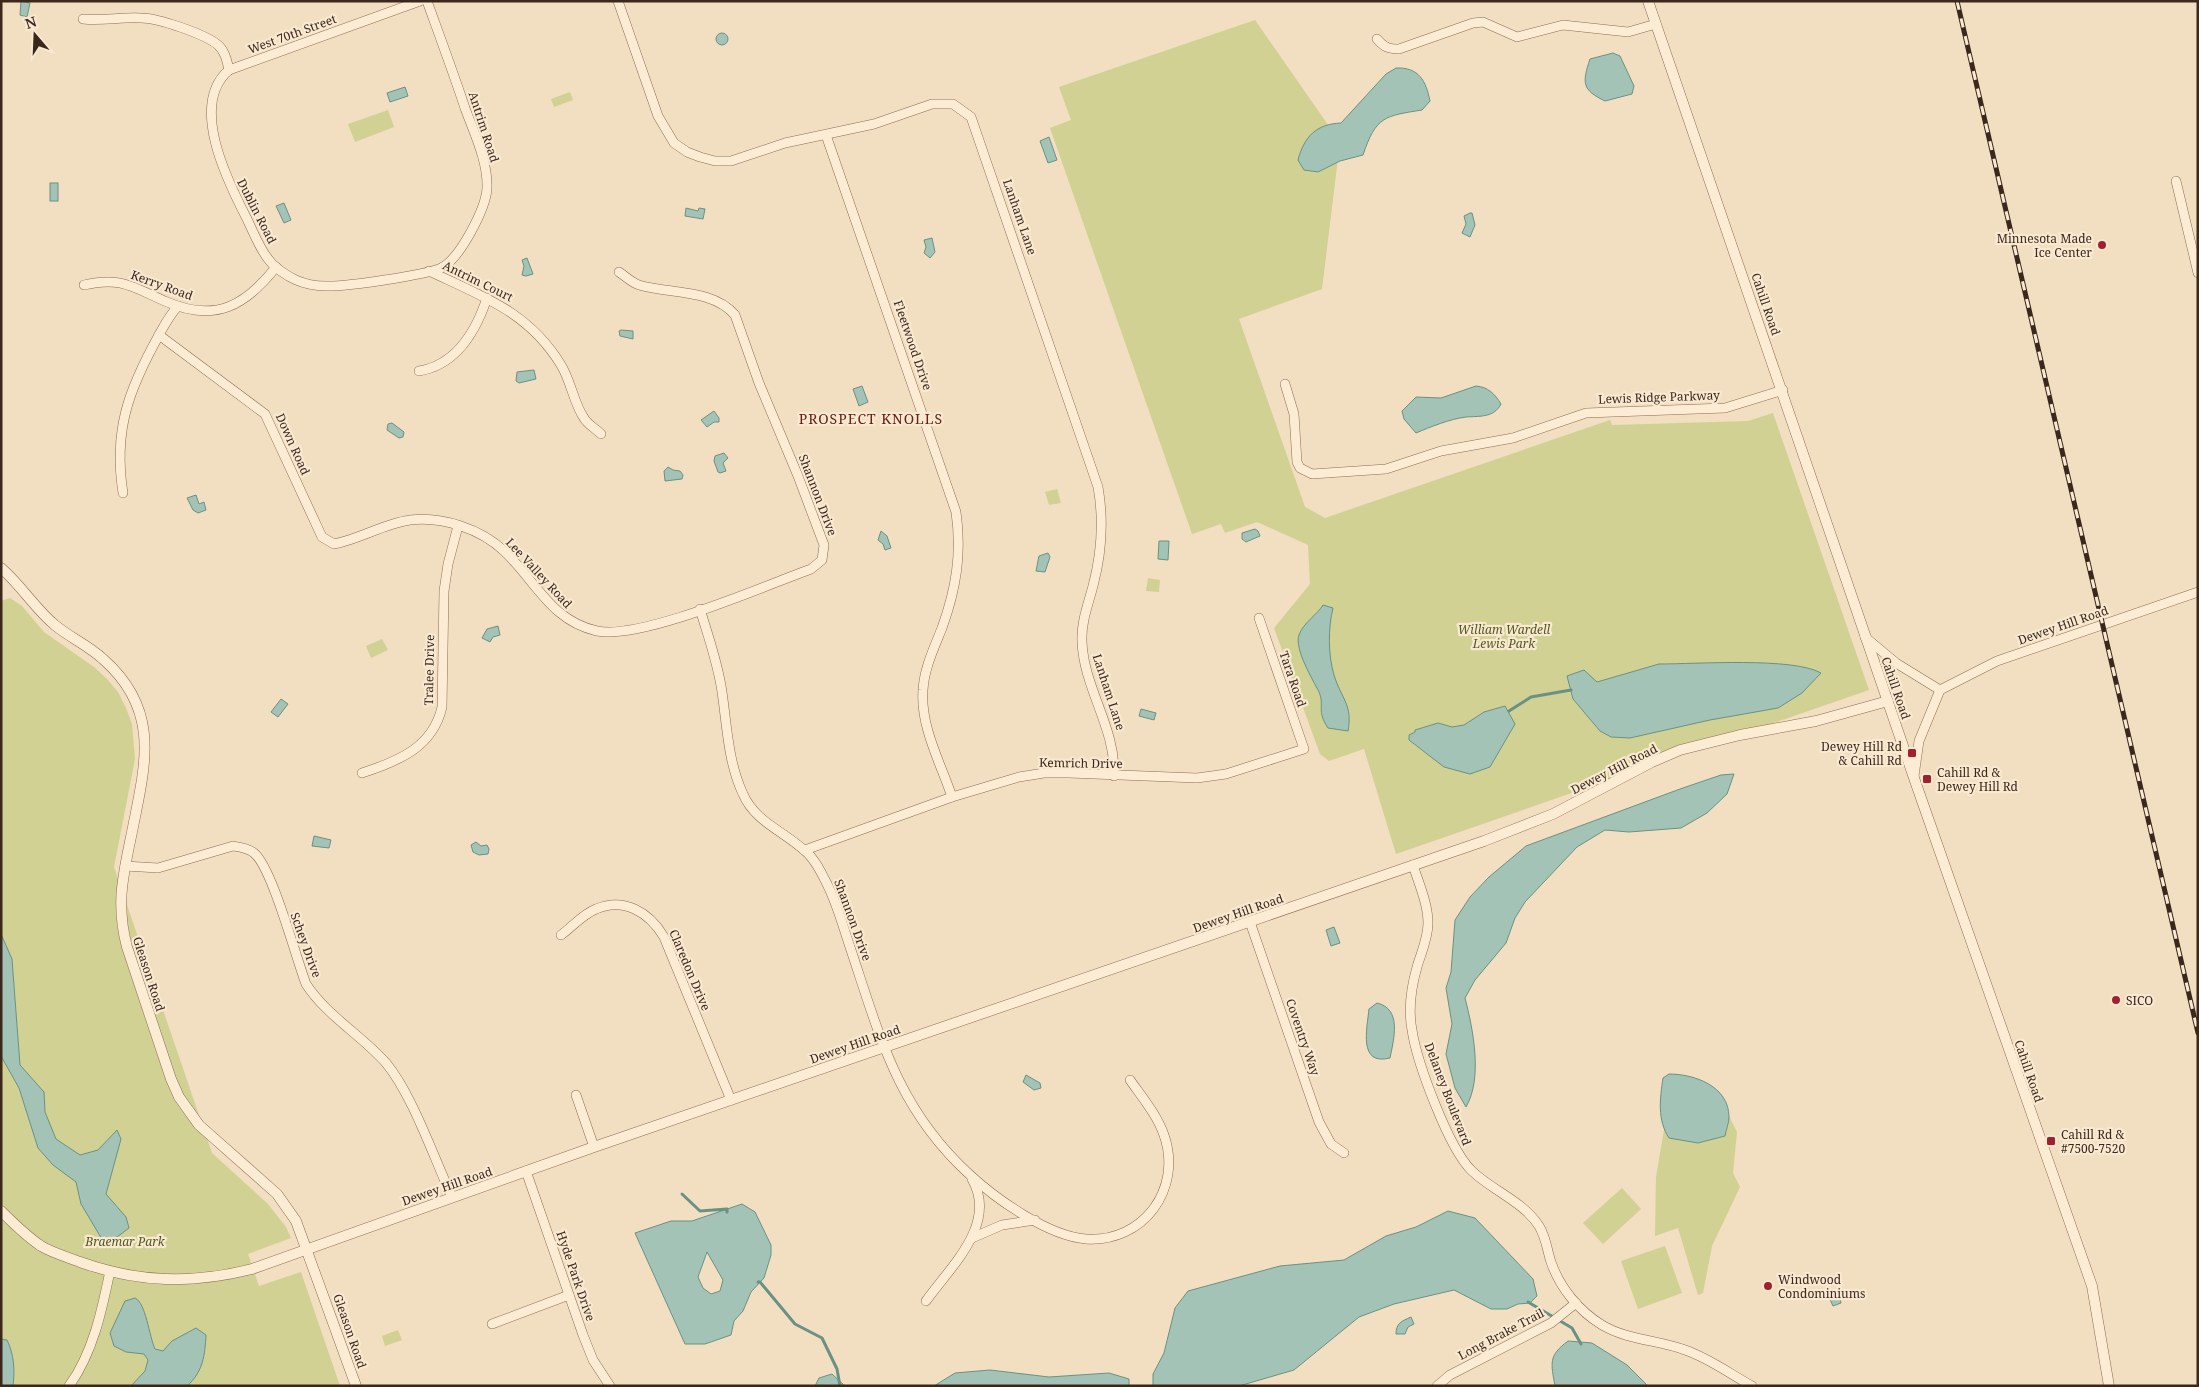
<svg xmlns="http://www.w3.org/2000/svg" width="2199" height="1387" font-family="'Noto Serif',serif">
	<rect width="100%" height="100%" fill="#f2dec0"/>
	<g fill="#d0d193">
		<polygon points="1255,20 1340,142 1322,289 1239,319 1305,507 1325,518 1610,420 1612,425 1748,421 1773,413 1869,690 1396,854 1364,749 1329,761 1320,754 1274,628 1310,584 1308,545 1257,522 1225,533 1221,524 1192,534 1050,128 1071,120 1059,87"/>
		<polygon points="570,92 573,100 554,107 551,99"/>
		<polygon points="388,110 394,127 355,142 348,124"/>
		<polygon points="1057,489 1061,503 1049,505 1045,492"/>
		<polygon points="1148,578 1160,580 1159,592 1146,591"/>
		<polygon points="10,598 22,606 44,632 94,667 107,679 118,692 126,708 132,724 135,759 114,867 212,1153 268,1204 286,1227 291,1238 248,1254 259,1286 301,1272 340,1386 1,1386 1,601"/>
		<polygon points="382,639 388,650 371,658 366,646"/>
		<polygon points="1729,1116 1737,1132 1733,1173 1740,1187 1712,1246 1703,1293 1698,1295 1678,1228 1655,1236 1656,1177 1664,1130 1669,1138 1725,1136"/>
		<polygon points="1622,1188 1641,1209 1603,1244 1583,1223"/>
		<polygon points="1665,1246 1682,1293 1638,1309 1621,1261"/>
		<polygon points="398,1330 402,1340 385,1346 382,1336"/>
	</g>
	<g fill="#a3c3b6" stroke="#699284" fill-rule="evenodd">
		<polygon points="21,1 30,3 27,17 20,15"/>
		<circle cx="722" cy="39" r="6"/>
		<path d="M1613,53L1620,56L1634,86L1632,94L1605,101C1582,90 1582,83 1590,59Z"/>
		<path d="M1396,68C1419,67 1426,81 1430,101L1422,110C1385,116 1376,116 1363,155L1340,161L1318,172L1304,170L1298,160C1304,137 1316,124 1341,123L1386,74Z"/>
		<polygon points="405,87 408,96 390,102 387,93"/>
		<polygon points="1049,137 1057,160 1048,163 1040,141"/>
		<rect x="50" y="183" width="8" height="18"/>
		<polygon points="284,203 291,220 284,223 276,206"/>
		<polygon points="686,208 698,211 699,208 705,209 703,219 685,216"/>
		<polygon points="1470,213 1472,213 1475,225 1470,237 1462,233 1466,224 1464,216"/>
		<polygon points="932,238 935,252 930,258 924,253 926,247 924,240"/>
		<polygon points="527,258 533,274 526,276 522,275 524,266 522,260"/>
		<polygon points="621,330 633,331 633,339 620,336 619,331"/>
		<polygon points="534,370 536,379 519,383 516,381 517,372"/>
		<polygon points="862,386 868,402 859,406 853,389"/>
		<path d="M1476,386C1488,387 1495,394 1501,404C1494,418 1479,416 1466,417C1450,419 1430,427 1416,433L1404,419L1402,411L1416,397L1441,398Z"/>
		<polygon points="714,411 719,418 719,422 714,422 707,427 701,420"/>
		<polygon points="392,423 404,432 403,437 399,438 387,430 388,424"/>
		<polygon points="724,453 728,458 723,463 726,471 720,473 718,472 714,461 715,456"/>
		<polygon points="668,467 673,470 680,471 683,475 682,479 665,481 664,471"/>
		<polygon points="196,495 199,504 204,502 206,510 198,513 193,510 187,498"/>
		<polygon points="1255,529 1258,531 1260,536 1246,542 1242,539 1242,533"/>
		<polygon points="881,531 887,536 891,548 885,550 883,544 878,540"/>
		<polygon points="1159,541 1169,541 1168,560 1158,559"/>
		<polygon points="1048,553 1050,557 1045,572 1036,571 1039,556"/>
		<path d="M1323,605L1333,608C1328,628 1328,655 1334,675C1341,698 1353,705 1348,731L1328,728C1316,710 1325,706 1319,692C1313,680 1294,649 1299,635C1303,623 1317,615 1323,605Z"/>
		<polygon points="498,626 500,635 493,637 490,642 482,638 487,629"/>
		<path d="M1659,664C1696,664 1793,657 1821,673L1802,693L1778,708L1710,720L1630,738L1611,737L1600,731L1573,699L1567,676L1584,670L1597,682Z"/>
		<polygon points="281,699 288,704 278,717 271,712"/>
		<polygon points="1505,706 1515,724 1490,767 1470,774 1444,767 1409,740 1409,735 1415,732 1415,730 1438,723 1452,727 1464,725 1484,712"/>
		<polygon points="1141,709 1156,713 1154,720 1139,716"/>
		<path d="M1734,774L1727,794L1707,813L1681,828L1629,832L1605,830L1577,847L1525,902L1515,918L1506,943L1475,980L1465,998C1473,1029 1483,1078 1466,1107L1455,1088L1446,1054L1452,1024L1446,988L1451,972L1455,920L1470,897L1489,877L1526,846L1680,789L1721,775Z"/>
		<polygon points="314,836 331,840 329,848 312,846"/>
		<polygon points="476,842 481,846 487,845 489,849 488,854 479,855 473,852 471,845"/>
		<polygon points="1334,927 1340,943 1331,946 1326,930"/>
		<polygon points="1,934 12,959 20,1065 44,1092 45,1112 56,1139 80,1155 98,1150 117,1130 121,1139 106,1194 126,1217 129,1228 117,1237 103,1241 81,1204 76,1182 53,1165 38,1148 19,1088 1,1056"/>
		<path d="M1377,1003C1402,1009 1394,1038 1390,1058C1358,1066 1367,1029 1369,1009Z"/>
		<path d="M1669,1074C1694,1074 1729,1086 1729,1117C1729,1123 1726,1130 1725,1136L1698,1143L1669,1138C1657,1120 1660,1098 1663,1078Z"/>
		<polygon points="1026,1075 1040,1083 1041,1088 1034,1090 1023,1082"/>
		<path d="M742,1204L755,1212L771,1245V1255L764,1278L751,1292L743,1311L734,1321L731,1335L705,1344H685L635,1233L671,1221H692ZM707,1252L723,1280L720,1291L711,1294L703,1288L698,1277Z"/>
		<polygon points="1448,1211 1475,1218 1533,1279 1537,1296 1530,1303 1518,1304 1507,1309 1491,1309 1454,1290 1394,1304 1359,1317 1294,1370 1239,1386 1153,1386 1153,1374 1164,1353 1175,1308 1188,1291 1280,1266 1344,1260 1386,1236 1416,1227"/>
		<polygon points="1831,1290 1838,1291 1841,1303 1833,1306 1828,1295"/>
		<path d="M135,1298C146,1303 149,1336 155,1349L163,1351L172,1341L196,1328L206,1335C205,1355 203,1372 187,1386H131L145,1371L148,1360L144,1354L126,1352L114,1346L110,1333L125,1301Z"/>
		<path d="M1411,1317L1414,1324L1408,1327L1405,1334H1396C1396,1323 1402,1321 1411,1317Z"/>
		<path d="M1,1339L7,1340C14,1354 15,1370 13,1386H1Z"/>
		<path d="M1568,1341L1592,1343L1627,1365L1648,1386H1555C1551,1363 1548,1356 1568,1341Z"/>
		<polygon points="990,1370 1049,1377 1109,1373 1129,1379 1129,1386 934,1386 955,1373"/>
		<polygon points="832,1374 845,1386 815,1386 819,1378"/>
	</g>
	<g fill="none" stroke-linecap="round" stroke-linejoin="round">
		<g stroke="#699284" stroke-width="3">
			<polyline points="1509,711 1531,697 1571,690"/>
			<polyline points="682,1194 700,1211 727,1209 727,1212"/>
			<polyline points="758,1282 760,1282 795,1324 822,1338 837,1369 840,1386"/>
			<polyline points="1528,1302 1572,1328 1581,1344"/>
		</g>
		<defs>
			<g id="minor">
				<path d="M420,1L229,70C189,104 227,180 246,217C253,231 259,248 269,260C275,268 287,276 296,280C305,284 316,286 326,286C344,287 426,275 441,268C460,259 486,208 487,188C488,161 474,133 465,108C453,72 440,37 427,1"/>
				<path d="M618,1L658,116L674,143L687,152L700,157L715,161H731L785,143L874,124L932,104H953L971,117L1098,487C1104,521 1102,552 1093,586C1088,605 1081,622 1082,642C1084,689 1116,728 1114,776"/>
				<path d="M83,19C103,21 121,17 141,18C158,18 205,34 218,45C225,51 227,61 229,70"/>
				<path d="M1377,39C1384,47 1388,49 1399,49L1473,23L1483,22L1517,37L1563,25L1628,32L1656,24"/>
				<path d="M826,135L956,512C962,554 956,589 942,628C934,648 924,669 923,690C920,726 941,764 952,797"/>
				<polyline points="2176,181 2198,273"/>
				<path d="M429,271C482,296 529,312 561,365C571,381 574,404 584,418C587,424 596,429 601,434"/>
				<path d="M84,285C122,276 134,288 167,302C216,323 246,305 276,267"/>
				<path d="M159,335L265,414L322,537L334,544C360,539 383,524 410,520C442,516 481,529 504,551C536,581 551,621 597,631C641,640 764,586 811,569L822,560L824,545L798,476L759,383L735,315C713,289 670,294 639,285C632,283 625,276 619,272"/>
				<path d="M419,371C456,365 476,331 487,298"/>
				<polyline points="1285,384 1294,414 1297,462 1300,468 1312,474 1386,469 1441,451 1513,438 1586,413 1725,408 1783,390"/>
				<path d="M123,493C113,430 129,389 159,335C165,324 169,316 178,306"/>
				<path d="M700,609C708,636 718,663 722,692C727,726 728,762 743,794C755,822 784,831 805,851C814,858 820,870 825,880C837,902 843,927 851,950C880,1037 898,1109 969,1174C996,1199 1048,1236 1086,1239C1143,1243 1183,1189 1164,1135C1157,1115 1142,1097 1130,1080"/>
				<polyline points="1865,637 1896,663 1940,690"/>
				<path d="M362,773C399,761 433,747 442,707L444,591L448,564L458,526"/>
				<polyline points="1914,776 1919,741 1940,690 1997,661 2198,592"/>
				<polyline points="805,850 952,797 1019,777 1044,773 1069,773 1197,778 1226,774 1304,749 1259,618"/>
				<path d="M1413,865C1419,884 1428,904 1428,923C1428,939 1421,953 1417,967C1411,988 1408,1009 1412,1030C1417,1063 1449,1149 1472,1171C1493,1191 1524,1202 1539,1226C1546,1237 1547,1250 1551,1262C1560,1288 1579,1311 1602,1325C1627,1340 1658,1340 1685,1350C1709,1358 1730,1374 1752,1386"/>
				<path d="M125,866L158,868L233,846C240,847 248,848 254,853C272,867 296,958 306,984C326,1015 361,1035 386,1063C412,1094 434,1158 452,1197"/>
				<polyline points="1250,922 1319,1122 1331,1144 1344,1153"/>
				<path d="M561,935C572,927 583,914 596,909C624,897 649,912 664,937L731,1100"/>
				<polyline points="576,1095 594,1147"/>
				<polyline points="526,1171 583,1335 593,1360 610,1386"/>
				<polyline points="972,1238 1002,1225 1035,1220"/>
				<path d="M926,1301C951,1266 998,1224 972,1179"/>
				<polyline points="492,1324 569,1295"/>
				<path d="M69,1386C93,1353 102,1310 110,1271"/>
				<polyline points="1437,1386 1450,1375 1551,1323 1576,1303"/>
			</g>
			<g id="tertiary">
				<polyline points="1648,1 1914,778 2092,1286 2109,1386"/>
				<path d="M1,568C22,586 35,609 56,626C71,638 89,646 103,659C160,709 146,762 133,827C124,872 115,902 127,947L171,1079L179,1097L199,1125L277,1194L296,1221L356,1386"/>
				<path d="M1,1211C14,1224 26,1236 41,1246C53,1253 67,1257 80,1262C138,1283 193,1284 252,1269L594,1147L1484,841L1553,814L1652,762L1680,750L1740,735L1816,721L1888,701"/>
			</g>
		</defs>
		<use href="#minor" stroke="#8c6d56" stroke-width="10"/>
		<use href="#tertiary" stroke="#8c6d56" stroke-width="11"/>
		<use href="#minor" stroke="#fcecd4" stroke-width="9"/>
		<use href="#tertiary" stroke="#fcecd4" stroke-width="10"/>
		<defs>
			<polyline id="rail" points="1957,1 2198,1033"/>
		</defs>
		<use href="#rail" stroke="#3b271c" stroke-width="5"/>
		<use href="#rail" stroke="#f8e9d0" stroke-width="3" stroke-dasharray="9" stroke-linecap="butt"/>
	</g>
	<g fill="#a1202f" stroke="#f8e9d0" stroke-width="2">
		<circle cx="2102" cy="245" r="5"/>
		<rect x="1907" y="748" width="10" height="10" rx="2.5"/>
		<rect x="1922" y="774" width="10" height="10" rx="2.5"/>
		<circle cx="2116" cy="1000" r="5"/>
		<rect x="2046" y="1136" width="10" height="10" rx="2.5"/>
		<circle cx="1768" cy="1286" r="5"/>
	</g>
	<g text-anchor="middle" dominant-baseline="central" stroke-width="4.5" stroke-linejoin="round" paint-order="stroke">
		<g font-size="12" fill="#3b271c" stroke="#f8e9d0">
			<text transform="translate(292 34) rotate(-20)">West 70th Street</text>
			<text transform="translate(484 127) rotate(72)">Antrim Road</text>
			<text transform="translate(257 211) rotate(63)">Dublin Road</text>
			<text transform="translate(1020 217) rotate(71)">Lanham Lane</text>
			<text transform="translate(478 281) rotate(26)">Antrim Court</text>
			<text transform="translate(162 285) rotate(20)">Kerry Road</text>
			<text transform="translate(1766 304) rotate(71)">Cahill Road</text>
			<text transform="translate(913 345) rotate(71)">Fleetwood Drive</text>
			<text transform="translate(1659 397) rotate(-2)">Lewis Ridge Parkway</text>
			<text transform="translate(293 444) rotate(66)">Down Road</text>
			<text transform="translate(818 495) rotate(69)">Shannon Drive</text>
			<text transform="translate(539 573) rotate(47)">Lee Valley Road</text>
			<text transform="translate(2063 625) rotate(-19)">Dewey Hill Road</text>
			<text transform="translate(429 670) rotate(-89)">Tralee Drive</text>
			<text transform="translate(1293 679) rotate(71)">Tara Road</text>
			<text transform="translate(1896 688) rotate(71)">Cahill Road</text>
			<text transform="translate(1109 692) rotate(72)">Lanham Lane</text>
			<text transform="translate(1081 763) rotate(1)">Kemrich Drive</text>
			<text transform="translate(1614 769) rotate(-27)">Dewey Hill Road</text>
			<text transform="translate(1238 913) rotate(-19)">Dewey Hill Road</text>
			<text transform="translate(853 920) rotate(70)">Shannon Drive</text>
			<text transform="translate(306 945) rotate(70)">Schey Drive</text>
			<text transform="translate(690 970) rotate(67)">Claredon Drive</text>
			<text transform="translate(149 974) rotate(72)">Gleason Road</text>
			<text transform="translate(1303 1037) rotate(71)">Coventry Way</text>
			<text transform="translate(855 1044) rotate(-19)">Dewey Hill Road</text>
			<text transform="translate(2029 1071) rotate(71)">Cahill Road</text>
			<text transform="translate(1448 1094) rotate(69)">Delaney Boulevard</text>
			<text transform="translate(447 1186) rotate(-19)">Dewey Hill Road</text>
			<text transform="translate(576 1276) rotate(71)">Hyde Park Drive</text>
			<text transform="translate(350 1331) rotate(71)">Gleason Road</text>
			<text transform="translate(1501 1334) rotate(-28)">Long Brake Trail</text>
		</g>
		<g font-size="12" fill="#3b271c" stroke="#f8e9d0" text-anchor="start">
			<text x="2092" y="238" text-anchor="end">Minnesota Made<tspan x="2092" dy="14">Ice Center</tspan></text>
			<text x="1902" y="746" text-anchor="end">Dewey Hill Rd<tspan x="1902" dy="14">&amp; Cahill Rd</tspan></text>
			<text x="1937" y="772">Cahill Rd &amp;<tspan x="1937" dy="14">Dewey Hill Rd</tspan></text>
			<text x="2126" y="1000">SICO</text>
			<text x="2061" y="1134">Cahill Rd &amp;<tspan x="2061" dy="14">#7500-7520</tspan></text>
			<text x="1778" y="1279">Windwood<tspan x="1778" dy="14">Condominiums</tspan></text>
		</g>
		<g font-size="12" font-style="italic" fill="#515920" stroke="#f8e9d0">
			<text x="1504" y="629">William Wardell<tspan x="1504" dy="14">Lewis Park</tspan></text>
			<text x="125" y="1241">Braemar Park</text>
		</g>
		<g font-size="14" letter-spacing="1" fill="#6b2017" stroke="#f8e9d0">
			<text x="871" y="418">PROSPECT KNOLLS</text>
		</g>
	</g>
	<rect width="2199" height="1387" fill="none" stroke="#3b271c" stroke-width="5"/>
	<g transform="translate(35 35) rotate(341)" stroke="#f8e9d0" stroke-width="4" paint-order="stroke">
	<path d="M0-4L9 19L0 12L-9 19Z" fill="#3b271c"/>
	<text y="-8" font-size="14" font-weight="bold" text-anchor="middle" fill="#3b271c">N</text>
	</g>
</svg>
